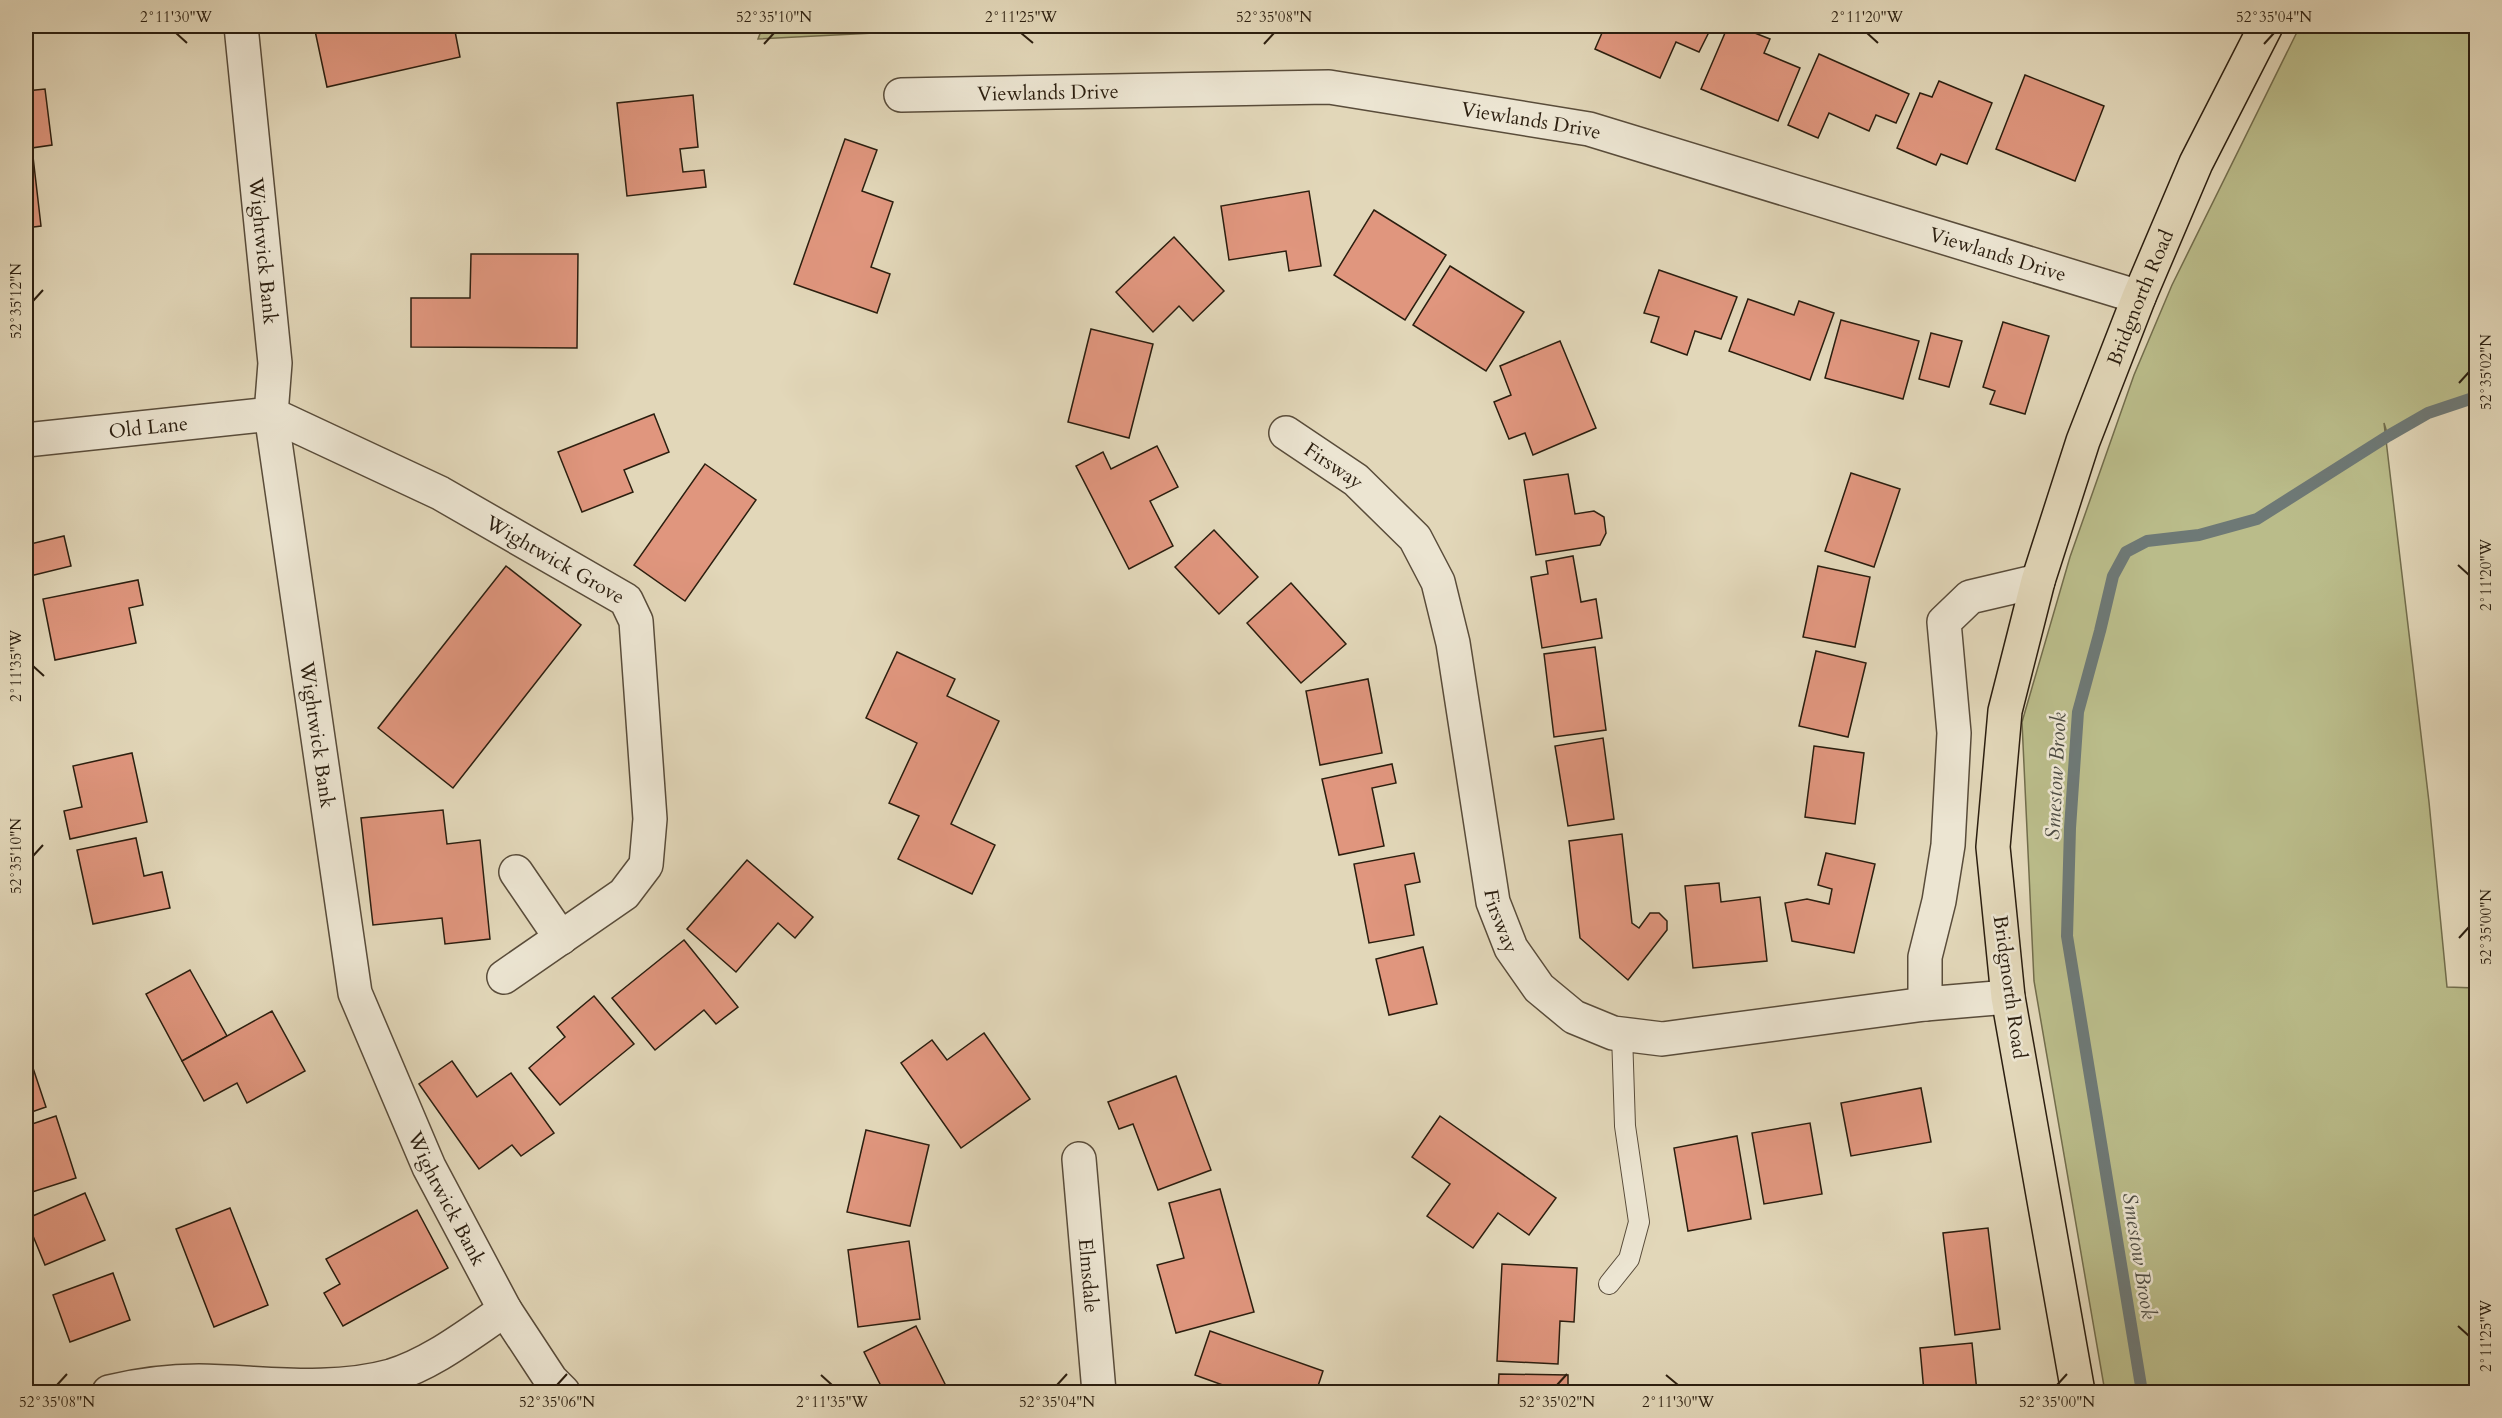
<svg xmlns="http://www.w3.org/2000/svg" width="2502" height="1418" font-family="Cardo,serif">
	<rect width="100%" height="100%" fill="#e2d7b9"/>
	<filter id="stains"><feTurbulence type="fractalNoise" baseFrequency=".00333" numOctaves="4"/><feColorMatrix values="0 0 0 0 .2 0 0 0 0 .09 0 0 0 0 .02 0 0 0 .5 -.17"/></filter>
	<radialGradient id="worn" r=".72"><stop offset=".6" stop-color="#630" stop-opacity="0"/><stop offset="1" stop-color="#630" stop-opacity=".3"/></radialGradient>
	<g fill="#babc8a" stroke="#726d4c" stroke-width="1.5">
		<polygon points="763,26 1011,26 758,39"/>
		<polygon points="2300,26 2476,26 2476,397 2428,413 2388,436 2384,423 2429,802 2447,987 2476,988 2476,1392 2105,1392 2034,981 2022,722 2070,557 2134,375 2172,285"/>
	</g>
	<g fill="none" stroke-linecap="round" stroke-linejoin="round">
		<polyline stroke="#6e7976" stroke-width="12" points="2142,1392 2067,936 2070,828 2078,712 2100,631 2113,576 2126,552 2147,541 2199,535 2257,519 2388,436 2428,413 2476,397"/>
	</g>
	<g fill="#e0967e" stroke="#2b1e0f" stroke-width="1.5">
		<polygon points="314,26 454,26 460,57 327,87"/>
		<polygon points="1605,26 1712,26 1699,52 1676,42 1660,78 1595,49"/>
		<polygon points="1728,26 1737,26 1770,39 1764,53 1800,68 1778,121 1701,89"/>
		<polygon points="1819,54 1909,94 1896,123 1876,115 1869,131 1829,113 1818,138 1788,125"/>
		<polygon points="2025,75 2104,106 2075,181 1996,149"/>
		<polygon points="1939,81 1992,103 1967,164 1941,154 1936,165 1897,148 1920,93 1932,97"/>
		<polygon points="45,89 52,145 32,148 41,226 26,228 26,91"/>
		<polygon points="693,95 698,147 680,149 683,172 704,170 706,187 627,196 617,103"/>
		<polygon points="845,139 877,150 862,191 893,202 871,267 890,274 877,313 794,284"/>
		<polygon points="1309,191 1321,266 1289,271 1286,251 1229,260 1221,206"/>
		<polygon points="1374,210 1446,255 1405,320 1334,275"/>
		<polygon points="1174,237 1224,291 1193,321 1179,306 1153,332 1116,292"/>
		<polygon points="471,254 578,254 577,348 411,347 411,298 470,298"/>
		<polygon points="1450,266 1524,312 1486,371 1413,325"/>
		<polygon points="1659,270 1737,297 1721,339 1695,331 1687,355 1651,342 1659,317 1644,313"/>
		<polygon points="1748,299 1794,315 1799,301 1834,313 1810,380 1729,351"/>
		<polygon points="1841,320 1919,341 1903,399 1825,378"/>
		<polygon points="2003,322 2049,336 2025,414 1990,404 1995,391 1983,387"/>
		<polygon points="1091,329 1153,344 1129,438 1068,422"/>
		<polygon points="1931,333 1962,341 1949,387 1919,379"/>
		<polygon points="1560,341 1596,428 1533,455 1525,433 1509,439 1494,402 1511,395 1500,366"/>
		<polygon points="654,414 669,452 624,470 633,492 582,512 558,452"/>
		<polygon points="1157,446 1178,487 1150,501 1173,546 1129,569 1076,466 1103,452 1111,469"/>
		<polygon points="705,464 756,500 685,601 634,565"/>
		<polygon points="1851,473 1900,489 1874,567 1825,551"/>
		<polygon points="1568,474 1575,514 1594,511 1604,517 1606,533 1600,545 1536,555 1524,480"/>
		<polygon points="1214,530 1258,577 1219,614 1175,567"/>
		<polygon points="64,536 71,566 26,577 26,545"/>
		<polygon points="1573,556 1581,602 1596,599 1602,638 1542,648 1531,577 1548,574 1546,561"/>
		<polygon points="506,566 581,625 453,788 378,728"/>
		<polygon points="1818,566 1870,577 1855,647 1803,637"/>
		<polygon points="138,580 143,605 129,608 136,643 55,660 43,599"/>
		<polygon points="1291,583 1346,644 1301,683 1247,623"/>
		<polygon points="1595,647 1606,730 1554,737 1544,654"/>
		<polygon points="1816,651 1866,663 1848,737 1799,726"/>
		<polygon points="897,652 955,679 947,696 999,721 951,824 995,845 972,894 898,859 919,816 889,803 917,743 866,718"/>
		<polygon points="1368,679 1382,753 1320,765 1306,691"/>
		<polygon points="1603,738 1614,819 1568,826 1555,746"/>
		<polygon points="1814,746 1864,753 1855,824 1805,817"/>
		<polygon points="132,753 147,822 70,839 64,811 82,807 73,766"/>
		<polygon points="1392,764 1396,783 1372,788 1384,846 1339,855 1322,779"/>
		<polygon points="443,810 447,844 480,840 490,939 445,944 442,918 373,925 361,818"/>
		<polygon points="1622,834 1632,923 1639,928 1650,913 1659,913 1667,921 1667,930 1628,980 1580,938 1569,841"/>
		<polygon points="136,838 144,876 162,872 170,908 93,924 77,850"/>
		<polygon points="1414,853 1420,882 1405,885 1414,935 1369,943 1354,864"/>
		<polygon points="1826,853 1875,864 1854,953 1792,941 1785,903 1807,899 1829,904 1832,889 1818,885"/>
		<polygon points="747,860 813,917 795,938 778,923 736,972 687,929"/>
		<polygon points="1719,883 1721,902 1760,897 1767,961 1693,968 1685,886"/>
		<polygon points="684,940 738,1007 716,1024 704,1010 655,1050 612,998"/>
		<polygon points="1423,947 1437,1004 1389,1015 1376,959"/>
		<polygon points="190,970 227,1036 182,1061 146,994"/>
		<polygon points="594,996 634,1044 560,1105 529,1068 565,1037 557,1027"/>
		<polygon points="272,1011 305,1071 247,1103 237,1083 204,1101 182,1061"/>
		<polygon points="984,1033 1030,1099 961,1148 901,1063 932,1040 947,1060"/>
		<polygon points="26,1047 46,1107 26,1114"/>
		<polygon points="452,1061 477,1097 511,1073 554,1133 521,1156 512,1145 479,1169 419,1084"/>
		<polygon points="1176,1076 1211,1170 1158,1190 1133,1124 1119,1129 1108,1102"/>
		<polygon points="1921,1088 1931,1142 1851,1156 1841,1103"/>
		<polygon points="56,1116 76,1178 26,1194 26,1126"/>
		<polygon points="1440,1116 1556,1198 1529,1235 1498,1213 1473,1248 1427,1216 1450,1184 1412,1157"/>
		<polygon points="1810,1123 1822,1194 1764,1204 1752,1133"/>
		<polygon points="866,1130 929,1145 910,1226 847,1212"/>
		<polygon points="1737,1136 1751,1219 1688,1231 1674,1148"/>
		<polygon points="1220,1189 1254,1312 1176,1333 1157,1265 1184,1258 1169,1203"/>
		<polygon points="85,1193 105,1240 45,1265 26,1219"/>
		<polygon points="230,1208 268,1305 214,1327 176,1229"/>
		<polygon points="417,1210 448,1268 343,1326 324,1293 340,1284 326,1259"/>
		<polygon points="1988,1228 2000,1329 1955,1335 1943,1233"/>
		<polygon points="909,1241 920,1319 858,1327 848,1250"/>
		<polygon points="1502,1264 1577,1268 1574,1322 1560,1321 1558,1364 1497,1361"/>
		<polygon points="113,1273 130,1320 70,1342 53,1295"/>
		<polygon points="916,1326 949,1392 884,1392 864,1352"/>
		<polygon points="1210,1331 1323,1371 1316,1392 1242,1392 1195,1375"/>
		<polygon points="1972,1343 1977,1392 1924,1392 1920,1348"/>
		<polygon points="1499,1374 1568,1375 1568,1392 1498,1392"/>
	</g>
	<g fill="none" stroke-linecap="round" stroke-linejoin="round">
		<defs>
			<polyline id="service" points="1609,1284 1629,1259 1639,1222 1625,1126 1622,1034"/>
			<g id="minor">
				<path id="s1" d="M901,95L1329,87L1589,129L2139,297"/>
				<path id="s2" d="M1286,433L1356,480L1415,538L1438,582L1453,643L1493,902L1511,948L1539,988L1574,1017L1613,1033L1662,1039L1925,1004L2008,997"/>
				<path id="s3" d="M26,440L271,414L440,493L626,600L636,621L650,819L646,865L624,894L504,977"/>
				<polyline points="516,872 561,938"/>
				<polyline points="1925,1004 1925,957 1939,901 1948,845 1954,733 1944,622 1970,597 2038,581"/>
				<path id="s4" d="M1079,1159L1099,1392"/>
				<path d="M109,1392C138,1385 169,1381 199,1381C263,1382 329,1393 391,1376C433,1363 469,1334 505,1310"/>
			</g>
			<g id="tertiary">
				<path id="s5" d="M241,26L275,363L271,414L355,993L429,1167L505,1310L551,1380L563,1392"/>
			</g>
			<g id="trunk">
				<path id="s6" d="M2078,1392L2008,997L1993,847L2005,711L2038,581L2083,441L2139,297L2196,163L2266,26"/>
			</g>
		</defs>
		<use href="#service" stroke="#594c3a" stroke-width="22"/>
		<use href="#minor" stroke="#594c3a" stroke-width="36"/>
		<use href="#tertiary" stroke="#594c3a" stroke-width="36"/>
		<use href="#trunk" stroke="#2b1e0f" stroke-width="36"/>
		<use href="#service" stroke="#ece5d2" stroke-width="20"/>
		<use href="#minor" stroke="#ece5d2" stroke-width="33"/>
		<use href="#tertiary" stroke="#ece5d2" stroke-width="33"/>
		<use href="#trunk" stroke="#e2d7b9" stroke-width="33"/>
	</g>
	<path fill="none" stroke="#2b1e0f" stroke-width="2" d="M176,33L187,43M1021,33L1033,43M1867,33L1878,43M764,44L774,33M1264,44L1274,33M2264,44L2274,33M33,301L43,290M2459,383L2469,372M2458,565L2469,575M33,666L44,676M33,856L43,845M2459,938L2469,927M2458,1326L2469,1336M821,1375L832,1385M1666,1375L1678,1385M57,1385L67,1374M557,1385L567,1374M1057,1385L1067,1374M1557,1385L1567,1374M2057,1385L2067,1374"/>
	<g text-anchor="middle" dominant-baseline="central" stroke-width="5" stroke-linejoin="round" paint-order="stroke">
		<g font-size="20" fill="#2b1e0f" stroke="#ece5d2">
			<text stroke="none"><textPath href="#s1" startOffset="147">Viewlands Drive</textPath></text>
			<text stroke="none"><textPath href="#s1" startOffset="633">Viewlands Drive</textPath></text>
			<text stroke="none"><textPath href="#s5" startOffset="226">Wightwick Bank</textPath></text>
			<text stroke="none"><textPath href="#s1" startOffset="1119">Viewlands Drive</textPath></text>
			<text stroke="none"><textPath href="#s6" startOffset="1124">Bridgnorth Road</textPath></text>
			<text stroke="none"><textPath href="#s3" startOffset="123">Old Lane</textPath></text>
			<text stroke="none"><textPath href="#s2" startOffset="58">Firsway</textPath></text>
			<text stroke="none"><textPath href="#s3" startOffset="566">Wightwick Grove</textPath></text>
			<text stroke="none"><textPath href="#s5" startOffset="714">Wightwick Bank</textPath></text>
			<text stroke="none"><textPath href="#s2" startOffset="562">Firsway</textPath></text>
			<text transform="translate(2010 987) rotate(82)">Bridgnorth Road</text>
			<text stroke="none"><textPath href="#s5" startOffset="1200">Wightwick Bank</textPath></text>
			<text stroke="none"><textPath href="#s4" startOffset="117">Elmsdale</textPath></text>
		</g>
		<g font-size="21" font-style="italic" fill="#4d4c43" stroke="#ece5d2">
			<text transform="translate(2056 776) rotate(-87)">Smestow Brook</text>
			<text transform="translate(2139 1256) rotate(81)">Smestow Brook</text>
		</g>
	</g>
	<rect width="2502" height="1418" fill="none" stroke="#e2d7b9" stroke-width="66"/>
	<rect x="33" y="33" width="2436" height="1352" fill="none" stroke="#2b1e0f" stroke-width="2"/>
	<g font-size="15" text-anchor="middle" fill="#2b1e0f">
		<text x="176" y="22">2°11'30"W</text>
		<text x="774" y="22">52°35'10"N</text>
		<text x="1021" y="22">2°11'25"W</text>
		<text x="1274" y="22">52°35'08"N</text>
		<text x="1867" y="22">2°11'20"W</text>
		<text x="2274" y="22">52°35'04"N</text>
		<text transform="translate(16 301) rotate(-90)" y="5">52°35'12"N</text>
		<text transform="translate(2486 372) rotate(-90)" y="5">52°35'02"N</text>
		<text transform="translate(2486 575) rotate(-90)" y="5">2°11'20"W</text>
		<text transform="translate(16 666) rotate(-90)" y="5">2°11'35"W</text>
		<text transform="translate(16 856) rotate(-90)" y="5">52°35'10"N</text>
		<text transform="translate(2486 927) rotate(-90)" y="5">52°35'00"N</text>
		<text transform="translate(2486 1336) rotate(-90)" y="5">2°11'25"W</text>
		<text x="57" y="1407">52°35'08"N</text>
		<text x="557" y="1407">52°35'06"N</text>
		<text x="832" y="1407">2°11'35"W</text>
		<text x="1057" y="1407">52°35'04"N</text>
		<text x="1557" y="1407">52°35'02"N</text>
		<text x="1678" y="1407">2°11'30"W</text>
		<text x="2057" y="1407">52°35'00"N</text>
	</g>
	<rect width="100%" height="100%" filter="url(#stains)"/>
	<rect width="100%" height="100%" fill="url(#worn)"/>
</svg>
